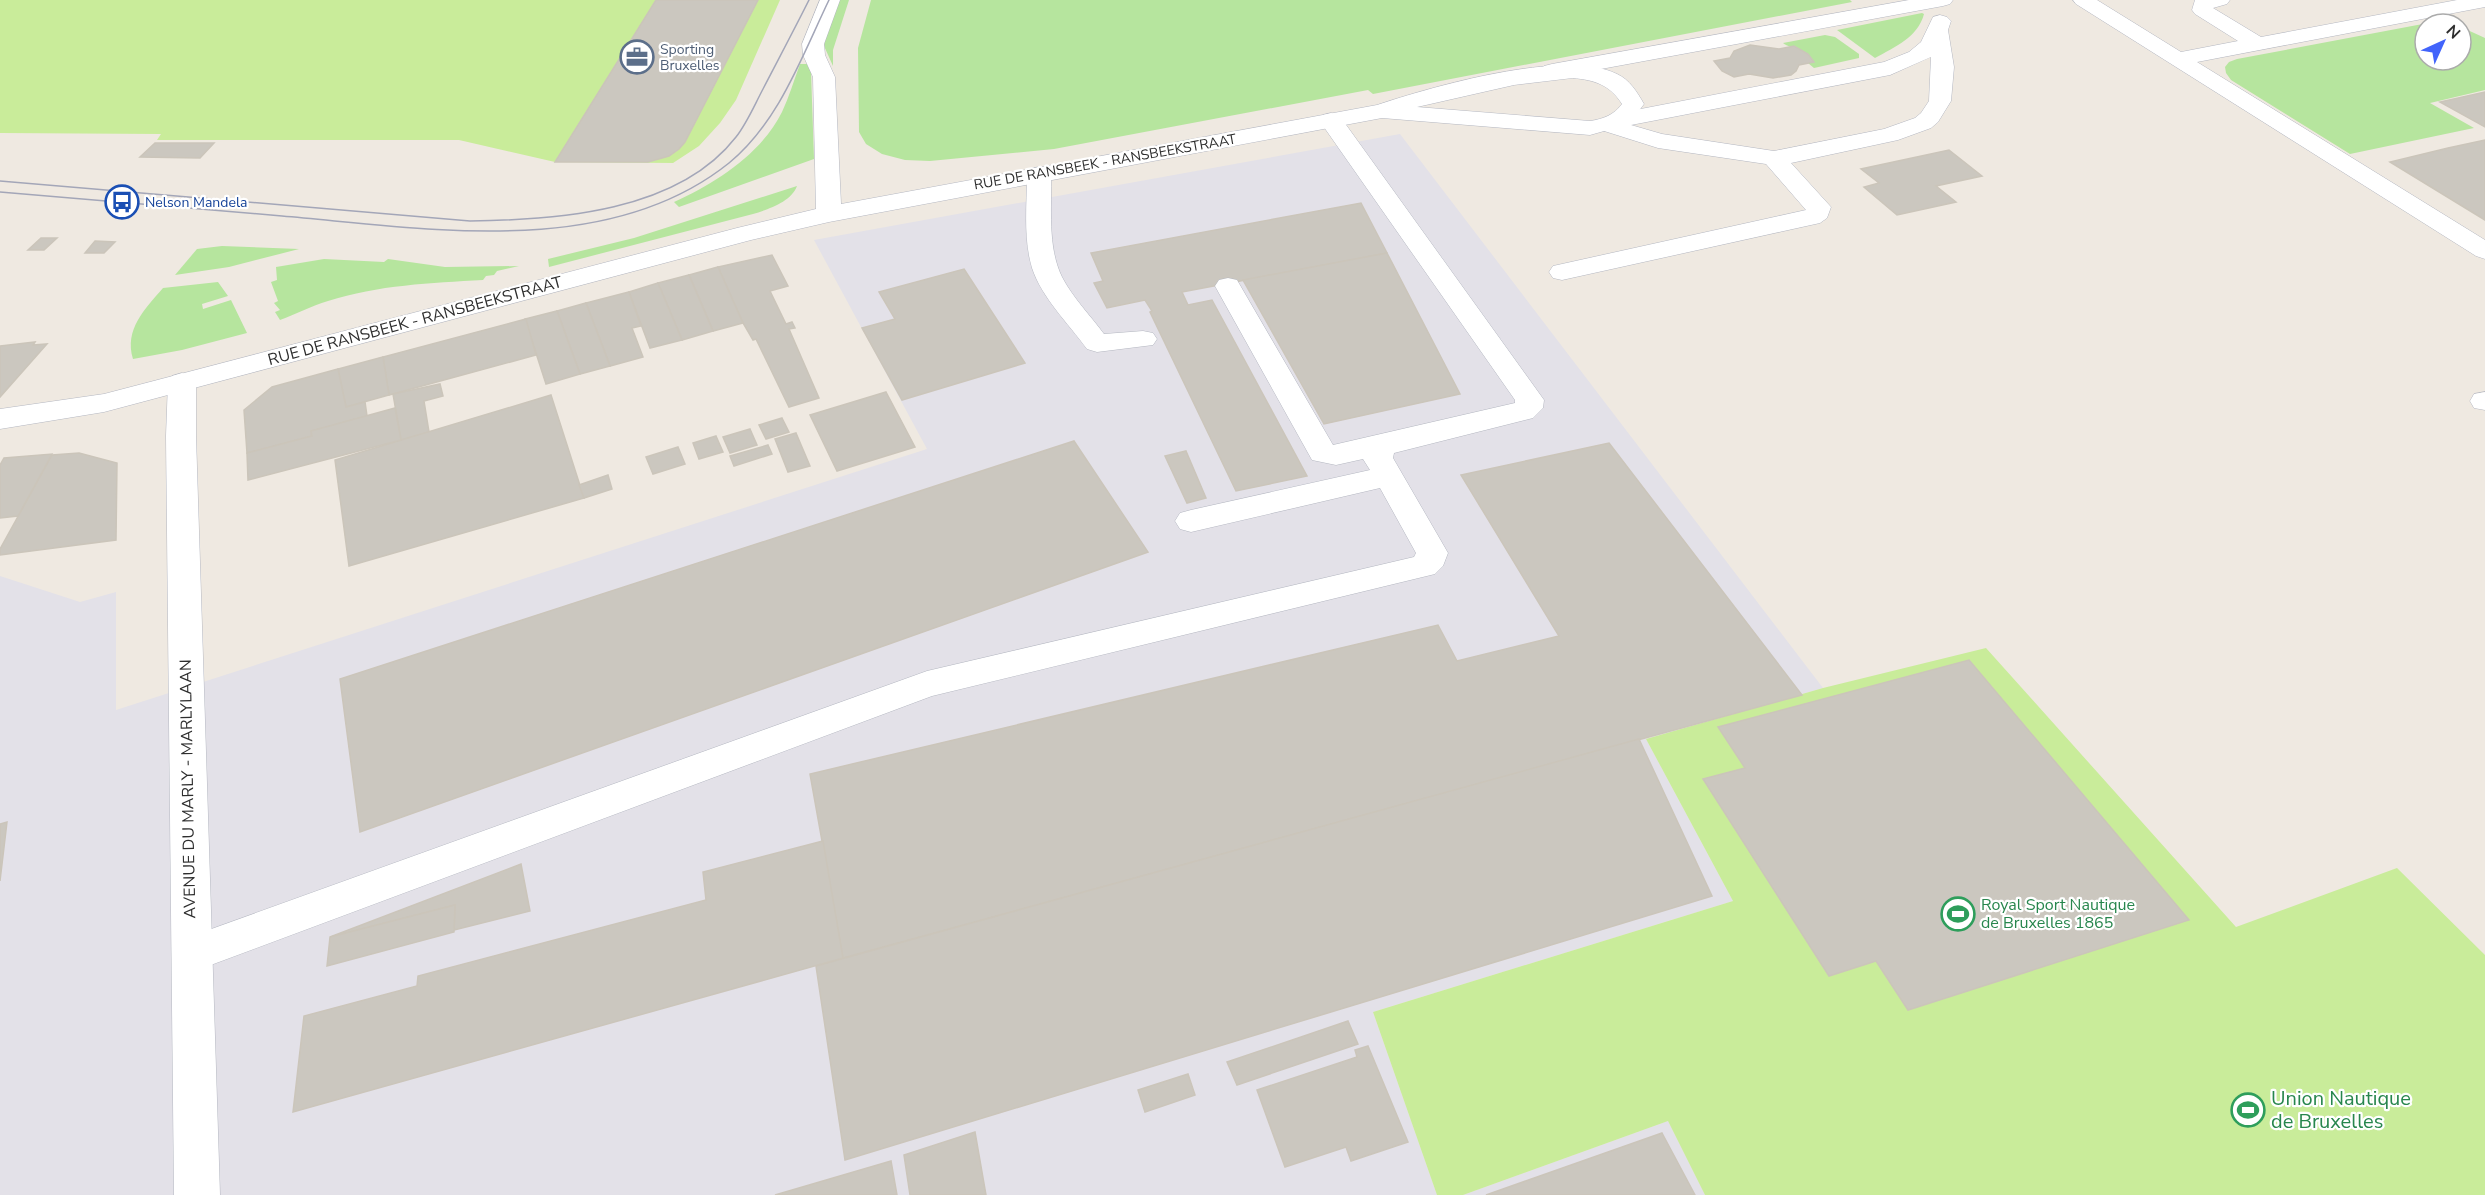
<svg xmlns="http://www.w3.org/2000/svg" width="2485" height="1195" font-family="'Nunito Sans',sans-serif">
	<rect width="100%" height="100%" fill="#efe9e1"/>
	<g fill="#e3e1e8">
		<polygon points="1400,134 1823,688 1646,739 1733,901 1373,1012 1437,1195 0,1195 0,576 80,602 116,592 116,710 927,449 814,240"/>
		<polygon points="1668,1121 1705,1195 1463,1195"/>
	</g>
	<g fill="#b6e59e">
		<polygon points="840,0 849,0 833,50 833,66 824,46 826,32"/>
		<polygon points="871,0 1850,0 1852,2 1373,94 1368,90 1054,149 930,161 905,160 882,154 866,144 859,132 858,48"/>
		<path d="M1922,13L1924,14C1918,37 1895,47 1875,58L1837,30Z"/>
		<polygon points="2428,23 2444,24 2425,24 2425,60 2461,60 2461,27 2485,38 2485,90 2430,103 2474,128 2350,154 2231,80 2226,73 2225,67 2229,62 2237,59"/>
		<path d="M1825,35L1835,37L1859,54V58L1814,68L1808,63L1811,59C1805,47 1792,50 1783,43Z"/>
		<path d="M800,64H807L811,72L814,159L679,207L674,202C716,183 761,154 782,112C789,97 794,80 800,64Z"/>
		<path d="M797,186C791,202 769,209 753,214L549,267L548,259L634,238Z"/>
		<polygon points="222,246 299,249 229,267 175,275 197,249"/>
		<path d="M324,259L384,262L388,259L445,267L519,266L497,271L494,275L486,276L483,280C431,283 378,285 328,301C311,306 296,314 280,320L275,312L280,310L274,303L278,301L271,282L277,280L276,267Z"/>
		<path d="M218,282L228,296L202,304L203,309L231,300L247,333L182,350L133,359C124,329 145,309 163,288Z"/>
	</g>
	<g fill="#c9ec9a">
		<polygon points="0,0 780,0 736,100 720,123 699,146 673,163 555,162 459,140 157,140 161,134 0,133"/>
		<polygon points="1986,648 2236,927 2397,868 2485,955 2485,1195 1705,1195 1668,1121 1463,1195 1437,1195 1373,1012 1733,901 1646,739 1823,688"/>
	</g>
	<g fill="#cbc7bf" stroke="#cbc5ba" stroke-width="1.5">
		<polygon points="656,0 758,0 685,142 679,149 669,156 648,162 555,162"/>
		<polygon points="1750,45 1779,49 1794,46 1808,54 1814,62 1799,65 1796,71 1791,75 1773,78 1749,74 1734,77 1722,71 1714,61 1730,58 1734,51"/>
		<polygon points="2485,92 2485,127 2440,102"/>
		<polygon points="2485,140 2485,220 2390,162 2448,148"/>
		<polygon points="155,143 214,143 200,158 140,157"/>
		<polygon points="1949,150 1982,176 1936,186 1956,202 1897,215 1864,187 1879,183 1861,169"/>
		<polygon points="1361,203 1387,253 1182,292 1188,305 1212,300 1307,476 1236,491 1150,312 1152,311 1145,300 1107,308 1094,283 1103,281 1091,253"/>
		<polygon points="41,238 57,238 44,250 28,250"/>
		<polygon points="95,241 115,242 104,253 85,253"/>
		<polygon points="1387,253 1460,394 1324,424 1243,280"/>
		<polygon points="772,255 788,286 770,291 786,324 792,322 795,328 789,329 819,398 789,407 756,339 753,340 743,323 718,267"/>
		<polygon points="718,267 743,323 713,331 689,275"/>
		<polygon points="964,269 1025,363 902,400 862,328 895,319 879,292"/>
		<polygon points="689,275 713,331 682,340 658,283"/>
		<polygon points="658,283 682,340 650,348 629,292"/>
		<polygon points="629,292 641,326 632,328 643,357 610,366 586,303"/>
		<polygon points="586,303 610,366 580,374 557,311"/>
		<polygon points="557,311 580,374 546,384 525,319"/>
		<polygon points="526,319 536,355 389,395 383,357"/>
		<polygon points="35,342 33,345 47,344 0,397 0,346"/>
		<polygon points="383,357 389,395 346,407 338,369"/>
		<polygon points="338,369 346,407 365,402 367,416 311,431 312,436 247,453 244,410 272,387"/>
		<polygon points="440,384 443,396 424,401 429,432 401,440 393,394"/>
		<polygon points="886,392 915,447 837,471 810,415"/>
		<polygon points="551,395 584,498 349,566 335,460"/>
		<polygon points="395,408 401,440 248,480 247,453 312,436 311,431"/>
		<polygon points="782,418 789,432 766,439 759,425"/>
		<polygon points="750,429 757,445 730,453 723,437"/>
		<polygon points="796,433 810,466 788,472 775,439"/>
		<polygon points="716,436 723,452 699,459 693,443"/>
		<polygon points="1074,441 1148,552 360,832 340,679"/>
		<polygon points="1609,443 1802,695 843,958 810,774 1438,625 1457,661 1559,636 1461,475"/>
		<polygon points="768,445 772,454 734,466 730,456"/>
		<polygon points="678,447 685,464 653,474 646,457"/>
		<polygon points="1186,451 1206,498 1187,503 1165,456"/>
		<polygon points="79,453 117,463 116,540 0,555 0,549 52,455"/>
		<polygon points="52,454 18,516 0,518 0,465 4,458"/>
		<polygon points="608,475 612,489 584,498 579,485"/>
		<polygon points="1969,660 2189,920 1908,1010 1876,961 1829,976 1703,779 1745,768 1718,727"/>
		<polygon points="1639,739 1712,896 845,1160 816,966"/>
		<polygon points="7,822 0,881 0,824"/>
		<polygon points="823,841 843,958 293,1112 304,1016 417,986 418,976 706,900 703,872"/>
		<polygon points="521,864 530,911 454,930 455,905 330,937"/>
		<polygon points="455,905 454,932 327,966 330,937"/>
		<polygon points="1348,1021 1358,1044 1237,1085 1227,1062"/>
		<polygon points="1368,1046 1408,1142 1351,1161 1346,1147 1285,1167 1257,1090 1357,1057 1355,1050"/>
		<polygon points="1188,1074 1195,1095 1145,1112 1138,1090"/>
		<polygon points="975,1132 986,1195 910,1195 904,1155"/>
		<polygon points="1662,1133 1695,1195 1486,1195"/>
		<polygon points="891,1161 897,1195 775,1195"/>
	</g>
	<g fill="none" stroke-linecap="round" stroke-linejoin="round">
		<defs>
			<g id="service">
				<polygon points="1909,0 1953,0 1950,4 1943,6 1552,78 1544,76 1541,71 1544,66 1552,64"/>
				<polygon points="2073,0 2097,0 2181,52 2238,41 2195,14 2192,10 2195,0 2230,0 2227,4 2213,8 2261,37 2457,0 2485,0 2485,7 2197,62 2485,240 2485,259 2476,256 2076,4"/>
				<path d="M1940,15L1947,17L1951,21L1948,30L1954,67L1951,101L1938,122L1931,128L1898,140L1791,163L1831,207L1827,218L1820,223L1562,280L1553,278L1549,272L1553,266L1562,264L1806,210L1766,164L1658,148L1601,130L1597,125L1601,120L1620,113L1884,62L1909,52L1921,42L1933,17ZM1931,57L1929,101L1921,113L1915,118L1884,129L1774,151L1662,134L1631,125L1890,75Z"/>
				<polygon points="1331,113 1339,115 1544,400 1543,408 1533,418 1394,453 1393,458 1448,553 1443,566 1435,574 932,696 192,972 178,967 172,954 178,941 927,671 1414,557 1416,553 1380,488 1191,532 1180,529 1175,521 1180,513 1191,510 1370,470 1363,459 1336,465 1312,460 1215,286 1219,280 1228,278 1237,280 1333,445 1515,403 1515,400 1319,120 1323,115"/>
				<path d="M1039,167L1048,169L1051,174C1052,207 1047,246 1062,277C1073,298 1090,315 1104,334L1143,331L1153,333L1157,339L1153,345L1097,352L1087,349C1068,323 1042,298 1032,268C1023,238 1027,204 1027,174L1030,169Z"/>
				<polygon points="2485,392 2485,410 2474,408 2470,401 2474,394"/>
			</g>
			<path id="minor" d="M820,0H840L824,44L825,55L835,77L841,204L1377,105C1431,87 1565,48 1617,74C1630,80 1637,92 1644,104L1629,124L1590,135L1382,118L829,222L751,240L104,412L0,429V409L104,394L737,228L816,209L813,77L803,55L802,44ZM1573,78C1595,80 1610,85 1622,104C1614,115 1603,119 1590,121L1417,107L1514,85Z"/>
			<polygon id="tertiary" points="182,373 192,376 196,382 196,436 220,1195 174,1195 166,436 168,382 172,376"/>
		</defs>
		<use href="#service" stroke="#b4b7c1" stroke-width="1"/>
		<use href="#minor" stroke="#b4b7c1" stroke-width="1"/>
		<use href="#tertiary" stroke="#b4b7c1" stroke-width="1"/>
		<use href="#service" fill="#fff" fill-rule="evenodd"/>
		<use href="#minor" fill="#fff" fill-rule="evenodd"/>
		<use href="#tertiary" fill="#fff" fill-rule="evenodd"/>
		<g stroke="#a3a6b8" stroke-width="1.5">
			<path d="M0,181L470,221C557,220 678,212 736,137C747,123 754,106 763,89C778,60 794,30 809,0"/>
			<path d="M0,192C94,200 188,208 282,216C424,228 607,261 729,163C779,122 802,56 829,0"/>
		</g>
	</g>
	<defs>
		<symbol id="office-ring" viewBox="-11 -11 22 22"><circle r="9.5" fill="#fff" stroke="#5c6f8a" stroke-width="1.5"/><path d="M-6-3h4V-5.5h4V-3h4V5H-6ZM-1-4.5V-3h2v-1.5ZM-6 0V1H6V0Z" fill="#5c6f8a"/></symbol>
		<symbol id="bus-ring" viewBox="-11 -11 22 22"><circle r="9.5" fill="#fff" stroke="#1a4fb4" stroke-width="1.5"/><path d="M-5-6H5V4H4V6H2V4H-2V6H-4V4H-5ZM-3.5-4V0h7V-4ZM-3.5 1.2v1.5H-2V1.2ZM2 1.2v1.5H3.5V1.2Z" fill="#1a4fb4"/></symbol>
		<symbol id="stadium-ring" viewBox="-11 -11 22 22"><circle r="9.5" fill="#fff" stroke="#2e9e5b" stroke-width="1.5"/><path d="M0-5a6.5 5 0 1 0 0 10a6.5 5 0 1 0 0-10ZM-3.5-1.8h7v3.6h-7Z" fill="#2e9e5b"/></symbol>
	</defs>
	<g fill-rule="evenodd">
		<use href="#office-ring" x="618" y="38" width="38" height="38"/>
		<use href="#bus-ring" x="103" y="183" width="38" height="38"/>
		<use href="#stadium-ring" x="1939" y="895" width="38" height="38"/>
		<use href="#stadium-ring" x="2229" y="1091" width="38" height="38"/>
	</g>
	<g text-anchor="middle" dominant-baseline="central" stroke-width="4.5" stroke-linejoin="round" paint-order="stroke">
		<g font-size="14" fill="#4e5e75" stroke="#fff" text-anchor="start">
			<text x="660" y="49">Sporting<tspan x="660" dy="16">Bruxelles</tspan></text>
		</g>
		<g font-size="14" fill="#2e2e2e" stroke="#fff">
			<text transform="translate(1105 162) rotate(-10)">RUE DE RANSBEEK - RANSBEEKSTRAAT</text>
		</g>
		<g font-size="14" fill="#164399" stroke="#fff" text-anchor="start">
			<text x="145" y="202">Nelson Mandela</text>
		</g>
		<g font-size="16" fill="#2e2e2e" stroke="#fff">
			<text transform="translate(415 321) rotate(-15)">RUE DE RANSBEEK - RANSBEEKSTRAAT</text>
			<text transform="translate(188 789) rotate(-91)">AVENUE DU MARLY - MARLYLAAN</text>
		</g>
		<g font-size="16" fill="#27864d" stroke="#fff" text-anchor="start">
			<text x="1981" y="905">Royal Sport Nautique<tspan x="1981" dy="18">de Bruxelles 1865</tspan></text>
		</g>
		<g font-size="20" fill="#27864d" stroke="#fff" text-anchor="start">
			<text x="2271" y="1098">Union Nautique<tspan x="2271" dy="23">de Bruxelles</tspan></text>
		</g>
	</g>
	<g transform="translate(2443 42) rotate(45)"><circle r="28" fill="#ffffff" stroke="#ababab" stroke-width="1.5"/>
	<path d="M0-4.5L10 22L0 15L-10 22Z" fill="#4264fb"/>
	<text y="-9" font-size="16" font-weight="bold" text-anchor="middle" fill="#2e2e2e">N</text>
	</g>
</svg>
